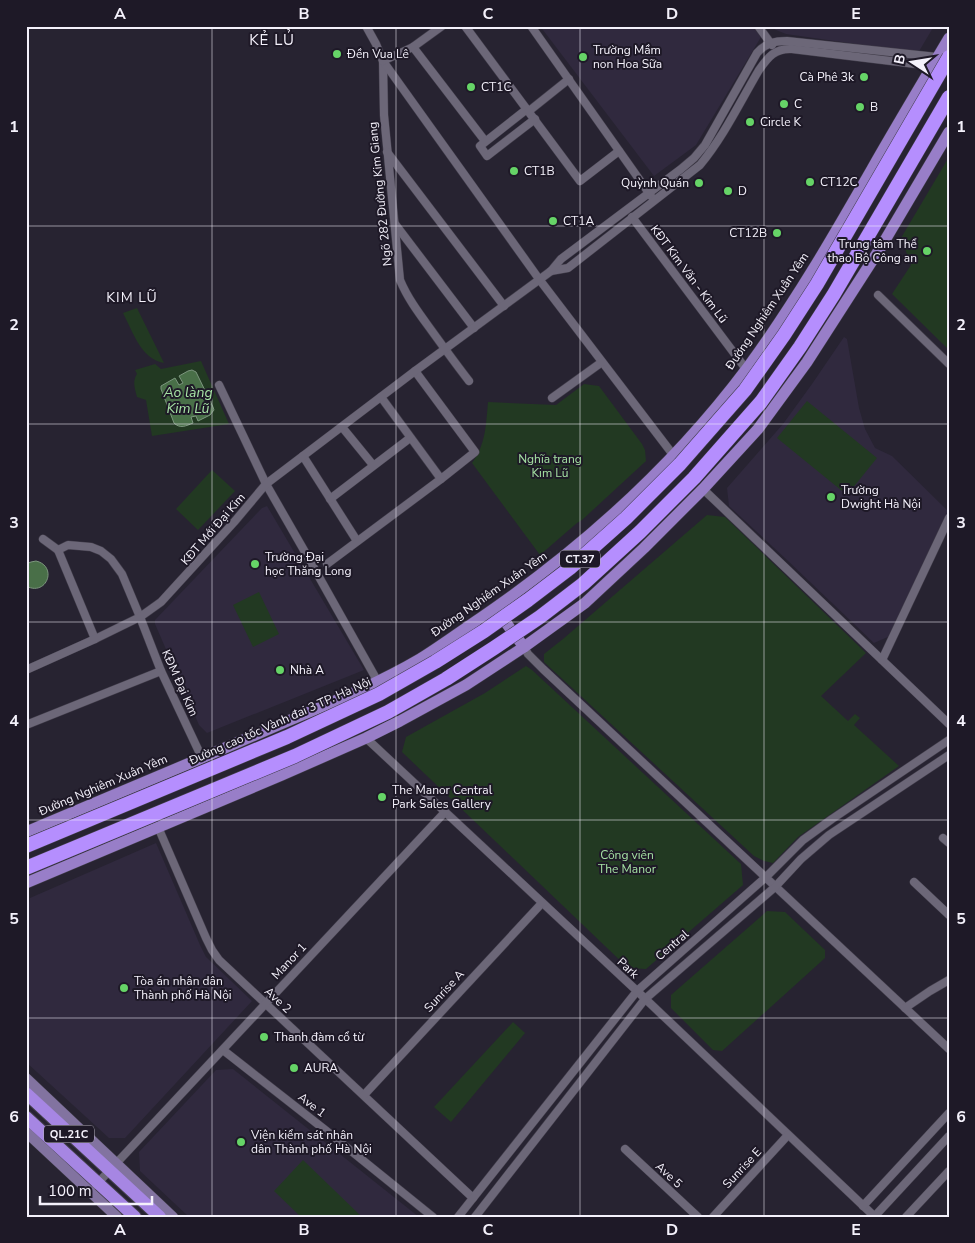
<svg xmlns="http://www.w3.org/2000/svg" width="975" height="1243" font-family="'Nunito Sans',sans-serif">
	<rect width="100%" height="100%" fill="#272331"/>
	<g fill="#30293e">
		<polygon points="540,26 752,26 761,37 696,145 654,176"/>
		<polygon points="770,26 934,26 918,53 786,34 776,30"/>
		<polygon points="844,337 847,339 859,408 865,429 875,448 892,456 948,511 890,636 874,643 786,559 729,506 727,488 783,424 812,384"/>
		<polygon points="267,506 364,670 207,733 199,725 155,624 155,620 262,508"/>
		<polygon points="156,843 200,945 206,957 252,1001 125,1138 109,1138 26,1062 26,917 30,898"/>
		<polygon points="233,1069 419,1217 189,1217 140,1171 139,1152 216,1070"/>
	</g>
	<g fill="#223922">
		<polygon points="949,157 949,350 892,294 911,265 901,238"/>
		<path d="M137,308L164,363C141,359 133,332 123,313Z"/>
		<path d="M201,361L229,424L152,436L146,400L137,397C135,389 132,381 137,374L135,370L155,364L161,369Z"/>
		<path d="M584,384L599,386L642,444L645,450L646,461L582,520L577,523L540,555L472,463C486,445 486,423 488,402L556,405Z"/>
		<polygon points="807,401 877,458 847,495 777,438"/>
		<polygon points="212,470 235,491 198,530 176,509"/>
		<polygon points="707,515 725,517 866,653 821,696 848,721 855,714 860,718 854,725 899,766 798,837 773,863 764,861 754,856 544,662 544,654 563,639"/>
		<polygon points="259,592 279,634 253,647 233,605"/>
		<polygon points="526,666 532,670 741,864 743,885 646,969 628,968 402,752 406,737 485,693"/>
		<polygon points="767,911 785,912 825,950 825,958 722,1051 713,1050 671,1008 671,995"/>
		<polygon points="513,1022 525,1033 451,1122 434,1107"/>
		<polygon points="303,1160 362,1217 301,1217 274,1191"/>
	</g>
	<g fill="#496f48" stroke="#7c967e">
		<path d="M192,370L196,372L213,407L214,410L210,415L198,421L196,416L191,417L193,423C186,426 180,429 174,423L161,389V386L175,378L179,385L183,383L179,376L188,371Z"/>
		<path d="M36,561C58,566 47,597 26,586V564L31,562Z"/>
	</g>
	<g fill="none" stroke-linecap="round" stroke-linejoin="round">
		<defs>
			<g id="minor">
				<path d="M366,26L376,44L383,61L384,115L400,280C407,297 418,312 429,327C442,345 455,363 469,381"/>
				<polyline points="465,26 580,181 619,151"/>
				<polyline points="531,26 651,196"/>
				<polyline points="758,26 772,45"/>
				<polyline points="413,47 485,141"/>
				<polyline points="383,61 539,279 674,456"/>
				<polyline points="383,61 413,47 442,26"/>
				<polyline points="527,109 480,146 487,156 535,119"/>
				<polyline points="529,111 569,79"/>
				<polyline points="387,152 504,306"/>
				<polyline points="632,217 746,369"/>
				<polyline points="395,224 474,328"/>
				<path d="M551,271L568,268L700,165C724,136 740,102 759,70C768,57 775,48 792,49L932,66"/>
				<polyline points="878,295 949,364"/>
				<polyline points="415,371 475,452 441,479"/>
				<polyline points="219,385 266,484 305,552 378,682"/>
				<polyline points="552,398 602,362"/>
				<polyline points="342,427 373,465"/>
				<polyline points="303,456 357,541"/>
				<polyline points="703,489 949,724"/>
				<polyline points="330,499 410,438"/>
				<polyline points="43,539 58,550"/>
				<polyline points="327,564 441,479 381,397"/>
				<polyline points="95,639 58,550 68,545 91,547 101,551 111,559 122,574 140,617 161,671 202,758"/>
				<polyline points="524,647 528,654 543,669 949,1049"/>
				<polyline points="882,660 949,518"/>
				<path d="M26,670L95,639L140,617L161,602L235,521L266,484L415,371L551,271L561,259L681,169L694,158L705,145L757,53C766,43 774,41 787,41L937,57"/>
				<polyline points="26,725 161,671"/>
				<polyline points="366,738 637,991 874,1216"/>
				<polyline points="158,827 206,938 212,950 219,960 473,1198"/>
				<polyline points="943,838 949,843"/>
				<polyline points="914,882 949,915"/>
				<polyline points="905,1008 930,991 949,980"/>
				<polyline points="223,1050 324,1129 433,1217"/>
				<polyline points="364,1095 542,903"/>
				<polyline points="625,1149 698,1217"/>
				<polyline points="96,1185 445,812"/>
				<polyline points="863,1206 949,1113"/>
				<polyline points="458,1217 637,991 766,877 803,840 832,819 949,740"/>
				<polyline points="475,1217 645,999 775,887 801,859 829,835 949,755"/>
				<polyline points="713,1217 788,1135"/>
				<polyline points="874,1217 949,1136"/>
				<polyline points="906,1217 949,1171"/>
			</g>
			<g id="secondary">
				<polyline points="26,1078 173,1217"/>
				<polyline points="26,1132 117,1217"/>
			</g>
			<g id="primary">
				<polyline points="498,612 524,647"/>
				<path d="M26,832C110,797 193,762 276,726C325,705 374,686 420,659C441,646 461,631 482,617C584,547 674,466 748,367C795,303 833,237 872,169C897,125 923,82 949,38"/>
				<polyline points="26,883 282,775 366,738 400,721 466,685 524,647 585,603 644,548 703,489 758,429 807,362 881,247 949,132"/>
			</g>
			<g id="trunk">
				<polyline points="26,1093 160,1217"/>
				<polyline points="26,1117 135,1217"/>
			</g>
		</defs>
		<use href="#minor" stroke="#423e4b" stroke-width="9"/>
		<use href="#secondary" stroke="#423e4b" stroke-width="11"/>
		<use href="#primary" stroke="#423e4b" stroke-width="12"/>
		<use href="#trunk" stroke="#423e4b" stroke-width="14"/>
		<use href="#minor" stroke="#6c6778" stroke-width="8"/>
		<use href="#secondary" stroke="#8273a0" stroke-width="10"/>
		<use href="#primary" stroke="#987ec8" stroke-width="11"/>
		<use href="#trunk" stroke="#a686e3" stroke-width="12"/>
		<defs>
			<g id="motorway-bridge">
				<polyline points="26,846 287,737 379,694 435,662 484,631 528,600 570,568 626,518 680,464 745,390 784,335 817,284 949,57"/>
				<polyline points="26,868 295,756 388,712 446,679 494,648 540,617 583,584 640,532 694,478 761,402 800,347 834,294 949,97"/>
			</g>
		</defs>
		<use href="#motorway-bridge" stroke="#423e4b" stroke-width="15" stroke-linecap="butt"/>
		<use href="#motorway-bridge" stroke="#b58efe" stroke-width="14"/>
	</g>
	<path fill="none" stroke="#f4f1fb" stroke-width="1" stroke-opacity="0.55" d="M212,26V1217M396,26V1217M580,26V1217M764,26V1217M26,226H949M26,424H949M26,622H949M26,820H949M26,1018H949"/>
	<g fill="#66d467" stroke="#1e1927" stroke-width="2">
		<circle cx="337" cy="54" r="5"/>
		<circle cx="583" cy="57" r="5"/>
		<circle cx="864" cy="77" r="5"/>
		<circle cx="471" cy="87" r="5"/>
		<circle cx="784" cy="104" r="5"/>
		<circle cx="860" cy="107" r="5"/>
		<circle cx="750" cy="122" r="5"/>
		<circle cx="514" cy="171" r="5"/>
		<circle cx="810" cy="182" r="5"/>
		<circle cx="699" cy="183" r="5"/>
		<circle cx="728" cy="191" r="5"/>
		<circle cx="553" cy="221" r="5"/>
		<circle cx="777" cy="233" r="5"/>
		<circle cx="927" cy="251" r="5"/>
		<circle cx="831" cy="497" r="5"/>
		<circle cx="255" cy="564" r="5"/>
		<circle cx="280" cy="670" r="5"/>
		<circle cx="382" cy="797" r="5"/>
		<circle cx="124" cy="988" r="5"/>
		<circle cx="264" cy="1037" r="5"/>
		<circle cx="294" cy="1068" r="5"/>
		<circle cx="241" cy="1142" r="5"/>
	</g>
	<g text-anchor="middle" dominant-baseline="central" stroke-width="4" stroke-linejoin="round" paint-order="stroke">
		<g fill="#1e1927" stroke="#b4b0bb" stroke-width="1">
			<rect x="560" y="550.5" width="40" height="17" rx="4"/>
			<rect x="44" y="1125.5" width="50" height="17" rx="4"/>
		</g>
		<g font-size="11" font-weight="bold" fill="#f4f1fb">
			<text x="580" y="559">CT.37</text>
			<text x="69" y="1134">QL.21C</text>
		</g>
		<g font-size="12" fill="#f4f1fb" stroke="#1e1927" text-anchor="start">
			<text x="593" y="50">Trường Mầm<tspan x="593" dy="14">non Hoa Sữa</tspan></text>
			<text x="347" y="54">Đền Vua Lê</text>
			<text x="854" y="77" text-anchor="end">Cà Phê 3k</text>
			<text x="481" y="87">CT1C</text>
			<text x="794" y="104">C</text>
			<text x="870" y="107">B</text>
			<text x="760" y="122">Circle K</text>
			<text x="524" y="171">CT1B</text>
			<text x="820" y="182">CT12C</text>
			<text x="689" y="183" text-anchor="end">Quỳnh Quán</text>
			<text x="738" y="191">D</text>
			<text x="563" y="221">CT1A</text>
			<text x="767" y="233" text-anchor="end">CT12B</text>
			<text x="917" y="244" text-anchor="end">Trung tâm Thể<tspan x="917" dy="14">thao Bộ Công an</tspan></text>
			<text x="841" y="490">Trường<tspan x="841" dy="14">Dwight Hà Nội</tspan></text>
			<text x="265" y="557">Trường Đại<tspan x="265" dy="14">học Thăng Long</tspan></text>
			<text x="290" y="670">Nhà A</text>
			<text x="392" y="790">The Manor Central<tspan x="392" dy="14">Park Sales Gallery</tspan></text>
			<text x="134" y="981">Tòa án nhân dân<tspan x="134" dy="14">Thành phố Hà Nội</tspan></text>
			<text x="274" y="1037">Thanh đàm cổ từ</text>
			<text x="304" y="1068">AURA</text>
			<text x="251" y="1135">Viện kiểm sát nhân<tspan x="251" dy="14">dân Thành phố Hà Nội</tspan></text>
		</g>
		<g font-size="12" fill="#f4f1fb" stroke="#1e1927">
			<text transform="translate(380 194) rotate(-96)">Ngõ 282 Đường Kim Giang</text>
			<text transform="translate(689 274) rotate(53)">KĐT Kim Văn - Kim Lũ</text>
			<text transform="translate(767 311) rotate(-56)">Đường Nghiêm Xuân Yêm</text>
			<text transform="translate(213 529) rotate(-49)">KĐT Mới Đại Kim</text>
			<text transform="translate(489 594) rotate(-35)">Đường Nghiêm Xuân Yêm</text>
			<text transform="translate(180 683) rotate(66)">KĐM Đại Kim</text>
			<text transform="translate(280 721) rotate(-24)">Đường cao tốc Vành đai 3 TP. Hà Nội</text>
			<text transform="translate(103 785) rotate(-23)">Đường Nghiêm Xuân Yêm</text>
			<text transform="translate(672 945) rotate(-41)">Central</text>
			<text transform="translate(289 961) rotate(-47)">Manor 1</text>
			<text transform="translate(628 968) rotate(43)">Park</text>
			<text transform="translate(444 991) rotate(-47)">Sunrise A</text>
			<text transform="translate(278 1000) rotate(43)">Ave 2</text>
			<text transform="translate(312 1105) rotate(38)">Ave 1</text>
			<text transform="translate(742 1168) rotate(-47)">Sunrise E</text>
			<text transform="translate(669 1175) rotate(43)">Ave 5</text>
		</g>
		<g font-size="12" fill="#a5e1a3" stroke="#1e1927">
			<text x="550" y="459">Nghĩa trang<tspan x="550" dy="14">Kim Lũ</tspan></text>
			<text x="627" y="855">Công viên<tspan x="627" dy="14">The Manor</tspan></text>
		</g>
		<g font-size="14" letter-spacing="1" fill="#f4f1fb" stroke="#1e1927">
			<text x="132" y="297">KIM LŨ</text>
		</g>
		<g font-size="14" font-style="italic" fill="#a7e3a5" stroke="#1e1927">
			<text x="188" y="392">Ao làng<tspan x="188" dy="16">Kim Lũ</tspan></text>
		</g>
		<g font-size="15" letter-spacing="1" fill="#f4f1fb" stroke="#1e1927">
			<text x="272" y="40">KẺ LỦ</text>
		</g>
	</g>
	<rect width="975" height="1243" fill="none" stroke="#1e1927" stroke-width="55"/>
	<g transform="translate(912 62) rotate(282)" stroke="#1e1927" stroke-width="4" paint-order="stroke">
	<path d="M0-4L9 19L0 12L-9 19Z" fill="#f4f1fb"/>
	<text y="-8" font-size="14" font-weight="bold" text-anchor="middle" fill="#f4f1fb">B</text>
	</g>
	<path d="M40 1196v8h112v-8" fill="none" stroke="#f4f1fb" stroke-width="2.5"/>
	<text x="48" y="1196" font-size="15" fill="#f4f1fb" stroke="#1e1927" stroke-width="4" paint-order="stroke">100 m</text>
	<rect x="28" y="28" width="920" height="1188" fill="none" stroke="#f4f1fb" stroke-width="2"/>
	<g font-size="16" text-anchor="middle" font-weight="bold" fill="#f4f1fb">
		<text x="120" y="19">A</text>
		<text x="304" y="19">B</text>
		<text x="488" y="19">C</text>
		<text x="672" y="19">D</text>
		<text x="856" y="19">E</text>
		<text x="14" y="132">1</text>
		<text x="961" y="132">1</text>
		<text x="14" y="330">2</text>
		<text x="961" y="330">2</text>
		<text x="14" y="528">3</text>
		<text x="961" y="528">3</text>
		<text x="14" y="726">4</text>
		<text x="961" y="726">4</text>
		<text x="14" y="924">5</text>
		<text x="961" y="924">5</text>
		<text x="14" y="1122">6</text>
		<text x="961" y="1122">6</text>
		<text x="120" y="1235">A</text>
		<text x="304" y="1235">B</text>
		<text x="488" y="1235">C</text>
		<text x="672" y="1235">D</text>
		<text x="856" y="1235">E</text>
	</g>
</svg>
